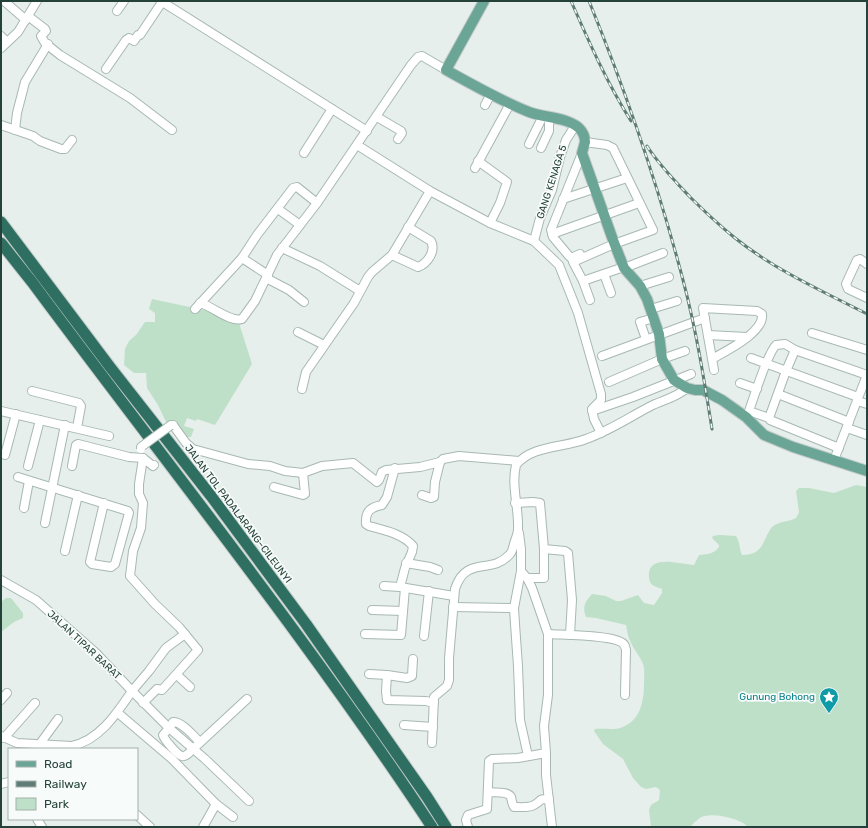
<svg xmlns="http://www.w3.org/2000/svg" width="868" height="828" font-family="Rubik,sans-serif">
	<rect width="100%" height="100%" fill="#e6efeb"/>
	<g fill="#bfe0c8">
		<polygon points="152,299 218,313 239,323 252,364 215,425 197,419 196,421 187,418 184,426 194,429 191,437 184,437 167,424 158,405 147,388 146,373 134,373 124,365 125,349 129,341 136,335 145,322 155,322 155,313 149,309"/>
		<path d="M856,485L867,487V827H748C742,819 716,813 705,816C699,817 694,823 690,827H651L649,810L651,805L659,800L660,790L656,787L646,789L641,787L633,778L623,759L603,744L594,731L595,729C603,728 614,730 620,728C640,722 644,702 644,683C644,677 645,670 643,664C640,656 634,650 631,643C628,637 627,631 626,625L596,618L586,617C582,607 585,602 592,594L606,596L616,601H621L638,595L644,603L654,605L662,593V589C655,586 650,586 649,578C646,553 679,564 694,565L699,555C708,554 714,554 719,547V545L712,538L713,536C720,534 729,536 736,536C740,542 739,548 742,555C758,554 761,549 767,535C769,532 770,529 772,527C779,521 789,522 796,518L799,512L796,491L799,488H809L834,493Z"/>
		<polygon points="6,598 11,598 23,613 23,618 14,622 1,632 1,602"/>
	</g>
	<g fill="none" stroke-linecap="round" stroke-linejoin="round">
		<defs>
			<g id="minor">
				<polyline points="4,1 26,20"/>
				<polyline points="161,1 367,131"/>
				<polyline points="117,11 124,1"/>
				<polyline points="28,16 45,29 46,31 41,36 45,43 60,55 130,98 172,130"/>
				<polyline points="1,36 7,42"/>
				<polyline points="1,48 18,32 37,1"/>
				<polyline points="106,69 126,40 129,38 134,41 138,35 140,35 162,2"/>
				<polyline points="485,105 491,94"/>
				<polyline points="377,117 401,131 402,133 398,139"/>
				<polyline points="1,125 33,136 40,141 61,149 65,149 72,140"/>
				<polyline points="15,130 17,113 25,82 48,44"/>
				<polyline points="585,142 607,145 613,148 653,230 614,244 573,262 583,281 590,300"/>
				<polyline points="529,144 543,116"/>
				<polyline points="357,145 430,191 490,223 534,241 559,265 578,313 601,394 601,400 592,409 594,419 601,433"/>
				<polyline points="541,148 549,131 549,117"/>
				<polyline points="304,153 332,109"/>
				<polyline points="478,161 507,182 500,203 490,223"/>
				<polyline points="475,168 510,104"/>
				<polyline points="563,199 627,178"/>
				<polyline points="278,209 300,225"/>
				<polyline points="552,234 639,203"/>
				<polyline points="534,241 540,218 552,190 560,157 566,140 575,126"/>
				<polyline points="282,248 320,266 360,291"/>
				<polyline points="580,254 571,258 569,256 553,237 551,230 582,153"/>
				<path d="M392,255L418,267C428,263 436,251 431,241L408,227"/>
				<polyline points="242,258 268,275"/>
				<polyline points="867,264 860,259 857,260 846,284 848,289 867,298"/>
				<polyline points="604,274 611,293"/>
				<polyline points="266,278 289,290 304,302"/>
				<polyline points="583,281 621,268 624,268 663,253"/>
				<polyline points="640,286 669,277"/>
				<path d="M200,303C212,306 231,323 242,319L255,301L277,255L317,203L411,65L418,57L422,56L446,70"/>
				<polyline points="195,309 242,258 257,235 293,188 297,187 317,203"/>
				<polyline points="651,309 677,301"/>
				<polyline points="298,332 324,345"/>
				<polyline points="812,333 867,350"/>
				<polyline points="708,335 747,337"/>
				<polyline points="646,339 640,322 654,318"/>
				<polyline points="602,356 705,318"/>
				<polyline points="751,358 858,397"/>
				<path d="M712,359C726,351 765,332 762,314L757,311L703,308L714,370"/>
				<polyline points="609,382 662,359 685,351"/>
				<polyline points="740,383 757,389"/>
				<polyline points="302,389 306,372 354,303 368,277 372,272 392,255 430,191"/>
				<polyline points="32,391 79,403 81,406 77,428"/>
				<polyline points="778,394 849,422"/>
				<polyline points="857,401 867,404"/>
				<polyline points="1,411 109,436"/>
				<polyline points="592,411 633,397 691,374"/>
				<path d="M769,418L749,411C754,397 767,354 776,345L785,344L795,350"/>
				<polyline points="173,425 186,443 193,449 248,464 270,466 285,471 303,473 322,466 353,463 377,482 379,480 382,472 386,470 420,467 440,462 443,459 459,456 519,461"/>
				<polyline points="847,428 867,435"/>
				<polyline points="839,448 770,420 769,418 786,371 795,350 867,375"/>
				<polyline points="5,455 16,414"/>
				<polyline points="834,460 867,375"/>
				<polyline points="28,466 40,420"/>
				<polyline points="72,466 76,445 78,444 129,457 143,458"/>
				<path d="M395,468L387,497L382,505C371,507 365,511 366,524L369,526C384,530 403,534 413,546L412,552L405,568L400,587L454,596"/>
				<polyline points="18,477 128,511 129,513 115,564 111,567 92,564 90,562 104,503"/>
				<polyline points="274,487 303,495 305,494 303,473"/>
				<polyline points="422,495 431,498 434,497 435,482 440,462"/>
				<polyline points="515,503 533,502 540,503 544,549 565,551 568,553 572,600 570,635"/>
				<polyline points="24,508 29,481"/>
				<polyline points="45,523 65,425"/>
				<polyline points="519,533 521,549 521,571 514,608 515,624 518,666 520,720 528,756"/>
				<polyline points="65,551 78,495"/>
				<polyline points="406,563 430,567 438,570"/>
				<polyline points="521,571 527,578 532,588 548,634 548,695 544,726 546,753 546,775 552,827"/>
				<polyline points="527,578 544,578 544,549"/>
				<path d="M1,580L36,600L96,653L132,691C117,713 100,740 72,746L17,743L1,736"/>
				<polyline points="384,586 400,587"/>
				<polyline points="453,607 514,608"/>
				<polyline points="372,610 403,611"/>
				<polyline points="185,634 166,648 149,671 132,691 169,728 205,759 249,801"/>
				<polyline points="365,634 401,635 405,588"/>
				<path d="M548,634C564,635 609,635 621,642C625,644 625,646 626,650L625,695"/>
				<polyline points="424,636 429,591"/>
				<polyline points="413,659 412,676 407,678 387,675 386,691 387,700 426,701 434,703"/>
				<polyline points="369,674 387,675"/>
				<polyline points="177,675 190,687"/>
				<polyline points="1,700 7,693"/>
				<polyline points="143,703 157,689 162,690 198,650 179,627 155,604 130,576 133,551 141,528 143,503 139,494 139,484 143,458 153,466 154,465"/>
				<polyline points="118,713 172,759 216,804 233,817"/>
				<polyline points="404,725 433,727"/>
				<polyline points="4,738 35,703"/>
				<path d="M200,742C193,736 183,722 173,722L169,728L163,735C164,739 177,755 182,756C186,757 190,752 193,749L247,699"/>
				<path d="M432,743L434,697L447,686L449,680V658L455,589C466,555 491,575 509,555C512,553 513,548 514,544C515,540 518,534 518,529C519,508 511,486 516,465C532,445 564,448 586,439C609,431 628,418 649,407C662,400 676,398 687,388"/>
				<polyline points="39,745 58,719"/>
				<polyline points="1,784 9,782"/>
				<path d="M489,792C495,793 508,791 511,797C512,801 512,804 514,807C519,807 530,808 534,805C543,800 537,799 549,799"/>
				<polyline points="137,815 150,827"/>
				<polyline points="37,819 42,827"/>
				<polyline points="203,827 216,804"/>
				<polyline points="468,827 466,820 468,815 487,809 489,761 492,759 518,758 546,753"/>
			</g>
			<path id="major" d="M484,1L446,70C473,85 501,101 529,112C545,118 566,117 579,128C583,132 585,137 585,142L582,153L613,240L624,268L640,286L647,299L659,334L662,359L674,380L687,388L695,390H703L722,400L746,417L764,435L793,447L867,471"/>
			<g id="highway">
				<polyline points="1,222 110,367 211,496 306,624 427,797 446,827"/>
				<path d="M1,243L32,282C166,463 308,639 432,827"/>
			</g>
		</defs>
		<use href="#minor" stroke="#a8b8b2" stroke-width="10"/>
		<use href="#major" stroke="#c2cac8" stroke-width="12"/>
		<use href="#highway" stroke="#c2cac8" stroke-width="13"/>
		<use href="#minor" stroke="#fff" stroke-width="8"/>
		<use href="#major" stroke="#6aa596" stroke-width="10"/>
		<use href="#highway" stroke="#2f6f62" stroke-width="11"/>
		<defs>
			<g id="rail">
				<path d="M571,1C589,42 607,83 631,121"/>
				<path d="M589,1C626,92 658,185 683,280C696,329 704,379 712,429"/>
				<path d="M647,146C659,165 675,181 690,197C705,212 719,225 735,238C775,270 822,291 867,314"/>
			</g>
		</defs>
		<use href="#rail" stroke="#5f7d75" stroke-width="3"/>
		<use href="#rail" stroke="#f7fbf9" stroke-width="1.5" stroke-dasharray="4.5" stroke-linecap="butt"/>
		<defs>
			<polyline id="minor-bridge" points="141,449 141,447 171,425 173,425"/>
		</defs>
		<use href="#minor-bridge" stroke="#a8b8b2" stroke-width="10" stroke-linecap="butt"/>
		<use href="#minor-bridge" stroke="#fff" stroke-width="8"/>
	</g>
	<defs>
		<symbol id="sight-pin" viewBox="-11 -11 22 30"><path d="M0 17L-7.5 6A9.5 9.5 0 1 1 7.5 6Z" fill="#0f9aa8" stroke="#f7fbf9"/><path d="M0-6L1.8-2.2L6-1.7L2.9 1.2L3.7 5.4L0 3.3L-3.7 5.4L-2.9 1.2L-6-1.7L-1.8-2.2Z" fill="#fff"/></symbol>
	</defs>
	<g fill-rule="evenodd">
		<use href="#sight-pin" x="818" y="686" width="22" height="30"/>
	</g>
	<g text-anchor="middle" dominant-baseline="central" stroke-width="3.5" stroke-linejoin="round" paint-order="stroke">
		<g font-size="10" fill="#24423a" stroke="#f7fbf9">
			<text transform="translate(552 182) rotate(-72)">GANG KENAGA 5</text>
			<text transform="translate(238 514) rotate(53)">JALAN TOL PADALARANG–CILEUNYI</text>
			<text transform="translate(84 645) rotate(43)">JALAN TIPAR BARAT</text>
		</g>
		<g font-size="10" fill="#0d838f" stroke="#f7fbf9" text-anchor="end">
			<text x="815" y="697">Gunung Bohong</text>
		</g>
	</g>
	<rect width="868" height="828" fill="none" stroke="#24423a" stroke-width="4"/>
	<rect x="8" y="748" width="130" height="72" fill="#f7fbf9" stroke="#a3b1ad"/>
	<rect x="16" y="761" width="20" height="6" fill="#6aa596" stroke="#a3b1ad"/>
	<text x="44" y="768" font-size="12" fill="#24423a">Road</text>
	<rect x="16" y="781" width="20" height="6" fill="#5f7d75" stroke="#a3b1ad"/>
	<text x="44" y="788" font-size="12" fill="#24423a">Railway</text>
	<rect x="16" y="798" width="20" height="12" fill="#bfe0c8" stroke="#a3b1ad"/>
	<text x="44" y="808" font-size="12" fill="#24423a">Park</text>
</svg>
